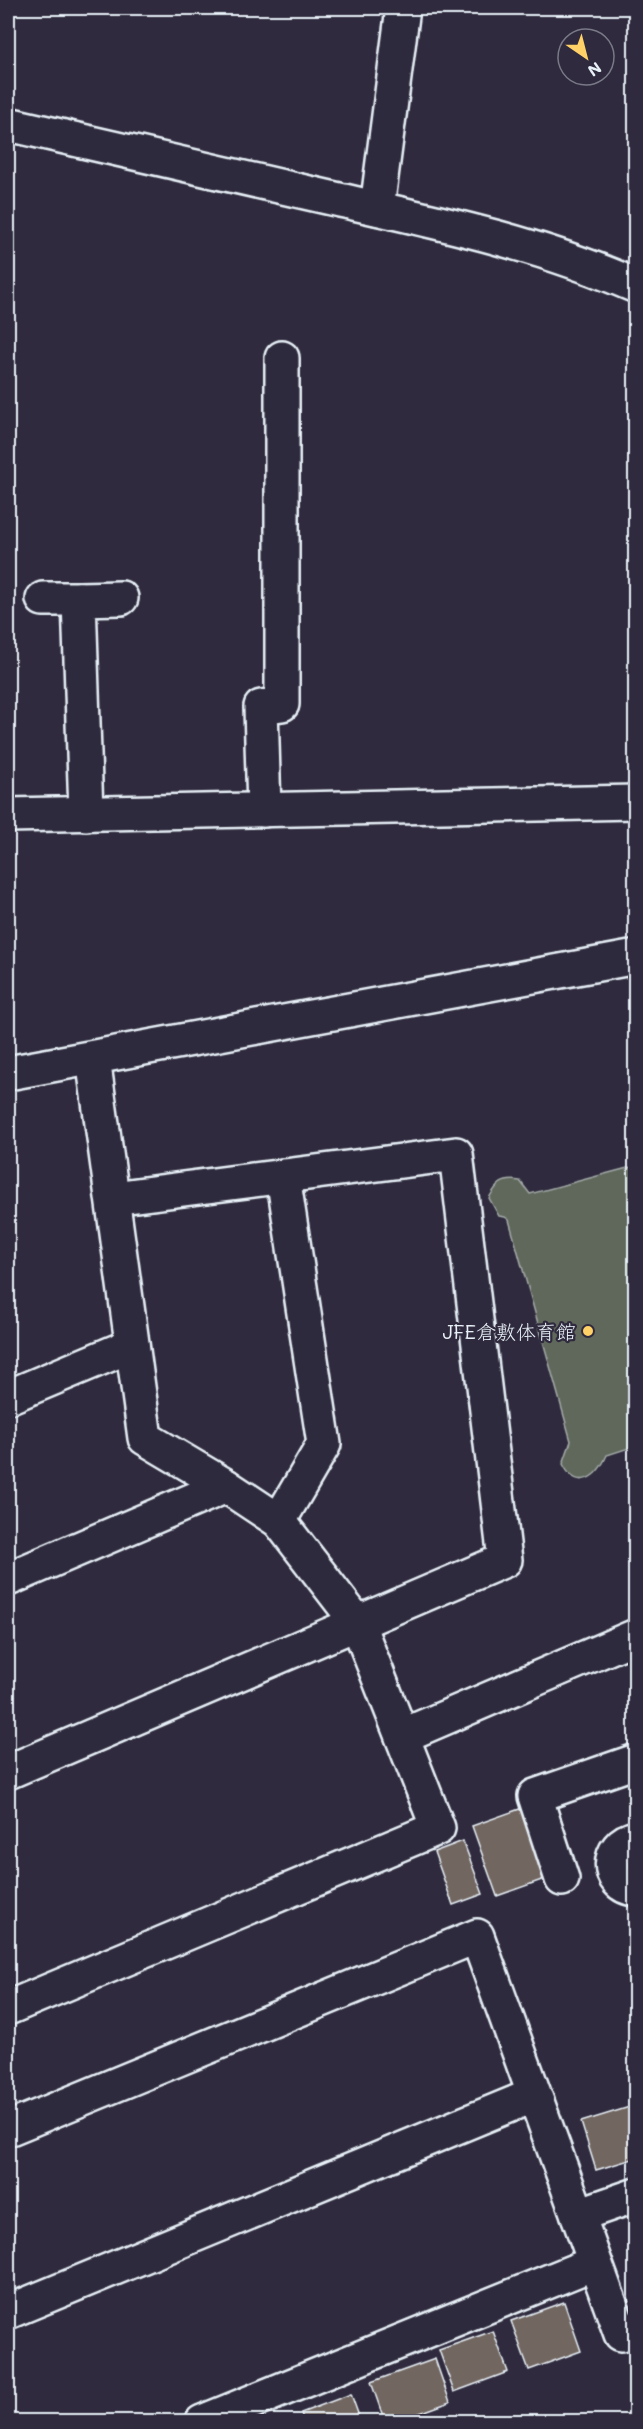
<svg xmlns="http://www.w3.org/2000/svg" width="643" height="2429" font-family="Mali,'Klee One',sans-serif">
	<rect width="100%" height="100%" fill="#2f2a3d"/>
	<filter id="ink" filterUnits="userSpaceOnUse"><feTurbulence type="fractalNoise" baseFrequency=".0167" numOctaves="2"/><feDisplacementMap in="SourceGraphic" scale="12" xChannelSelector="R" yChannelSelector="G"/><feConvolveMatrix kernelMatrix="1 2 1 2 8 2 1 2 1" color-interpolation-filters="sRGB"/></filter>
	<g filter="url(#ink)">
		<path fill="#61685b" stroke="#a4acaa" stroke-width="1.5" d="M635,1166V1446L607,1455C597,1478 577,1492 563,1464L571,1441L509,1220L505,1217L499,1216L489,1198C497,1184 502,1178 520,1181L530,1194Z"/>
		<g fill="#726660" stroke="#e8f1f8" stroke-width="1.5">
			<polygon points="528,1806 553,1876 497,1896 472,1826"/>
			<polygon points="463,1841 483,1894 453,1905 434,1852"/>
			<polygon points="636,2105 636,2158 596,2170 581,2122"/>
			<polygon points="564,2302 581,2351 529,2370 511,2321"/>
			<polygon points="493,2331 508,2372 454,2392 439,2350"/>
			<polygon points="435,2359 450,2402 395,2422 385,2422 371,2382"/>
			<polygon points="351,2394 361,2422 304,2422 301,2413"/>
		</g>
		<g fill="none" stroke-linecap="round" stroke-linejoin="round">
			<defs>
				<g id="minor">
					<path d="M8,124C115,149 223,173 331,198C433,221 539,243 636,286"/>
					<polyline points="377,208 403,8"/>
					<polyline points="43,599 79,599"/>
					<polyline points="264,810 261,707 282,704 282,358"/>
					<polyline points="86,814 79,599 121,598"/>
					<polyline points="8,815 636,802"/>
					<polyline points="93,1058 145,1438 226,1486 279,1521 324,1444 283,1176"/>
					<polyline points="8,1397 132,1345"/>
					<polyline points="8,1579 226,1486"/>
					<polyline points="402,1736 636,1636"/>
					<polyline points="8,1772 505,1560 456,1154 113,1198"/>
					<path d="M636,1838C605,1843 604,1887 636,1889"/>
					<polyline points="562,1879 535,1796 636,1761"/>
					<polyline points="8,2008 438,1828 357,1622 279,1521"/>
					<polyline points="8,2129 477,1936 621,2334 636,2329"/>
					<polyline points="578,2215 636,2195"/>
					<polyline points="8,2312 534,2095"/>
					<polyline points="202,2422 594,2263"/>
				</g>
				<polyline id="tertiary" points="8,1073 636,957"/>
			</defs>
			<use href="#minor" stroke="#e8f1f8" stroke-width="38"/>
			<use href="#tertiary" stroke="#e8f1f8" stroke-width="38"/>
			<use href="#minor" stroke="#2f2a3d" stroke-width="33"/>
			<use href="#tertiary" stroke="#2f2a3d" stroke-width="33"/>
		</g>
	</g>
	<circle fill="#ffd166" stroke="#2f2a3d" stroke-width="2" cx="588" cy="1331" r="6"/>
	<g text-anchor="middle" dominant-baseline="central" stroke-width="4.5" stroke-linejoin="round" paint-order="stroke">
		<g font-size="20" fill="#e8f1f8" stroke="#2f2a3d" text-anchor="end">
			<text x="576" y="1331">JFE倉敷体育館</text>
		</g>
	</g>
	<rect width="643" height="2429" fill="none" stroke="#2f2a3d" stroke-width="30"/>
	<rect x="15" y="15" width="613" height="2399" fill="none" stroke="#e8f1f8" stroke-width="2" filter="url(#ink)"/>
	<g transform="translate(586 57) rotate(145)"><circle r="28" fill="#2f2a3d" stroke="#797a88" stroke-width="1.5"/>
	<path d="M0-4.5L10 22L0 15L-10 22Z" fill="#ffd166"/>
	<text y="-9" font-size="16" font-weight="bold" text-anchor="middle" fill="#e8f1f8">N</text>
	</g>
</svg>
